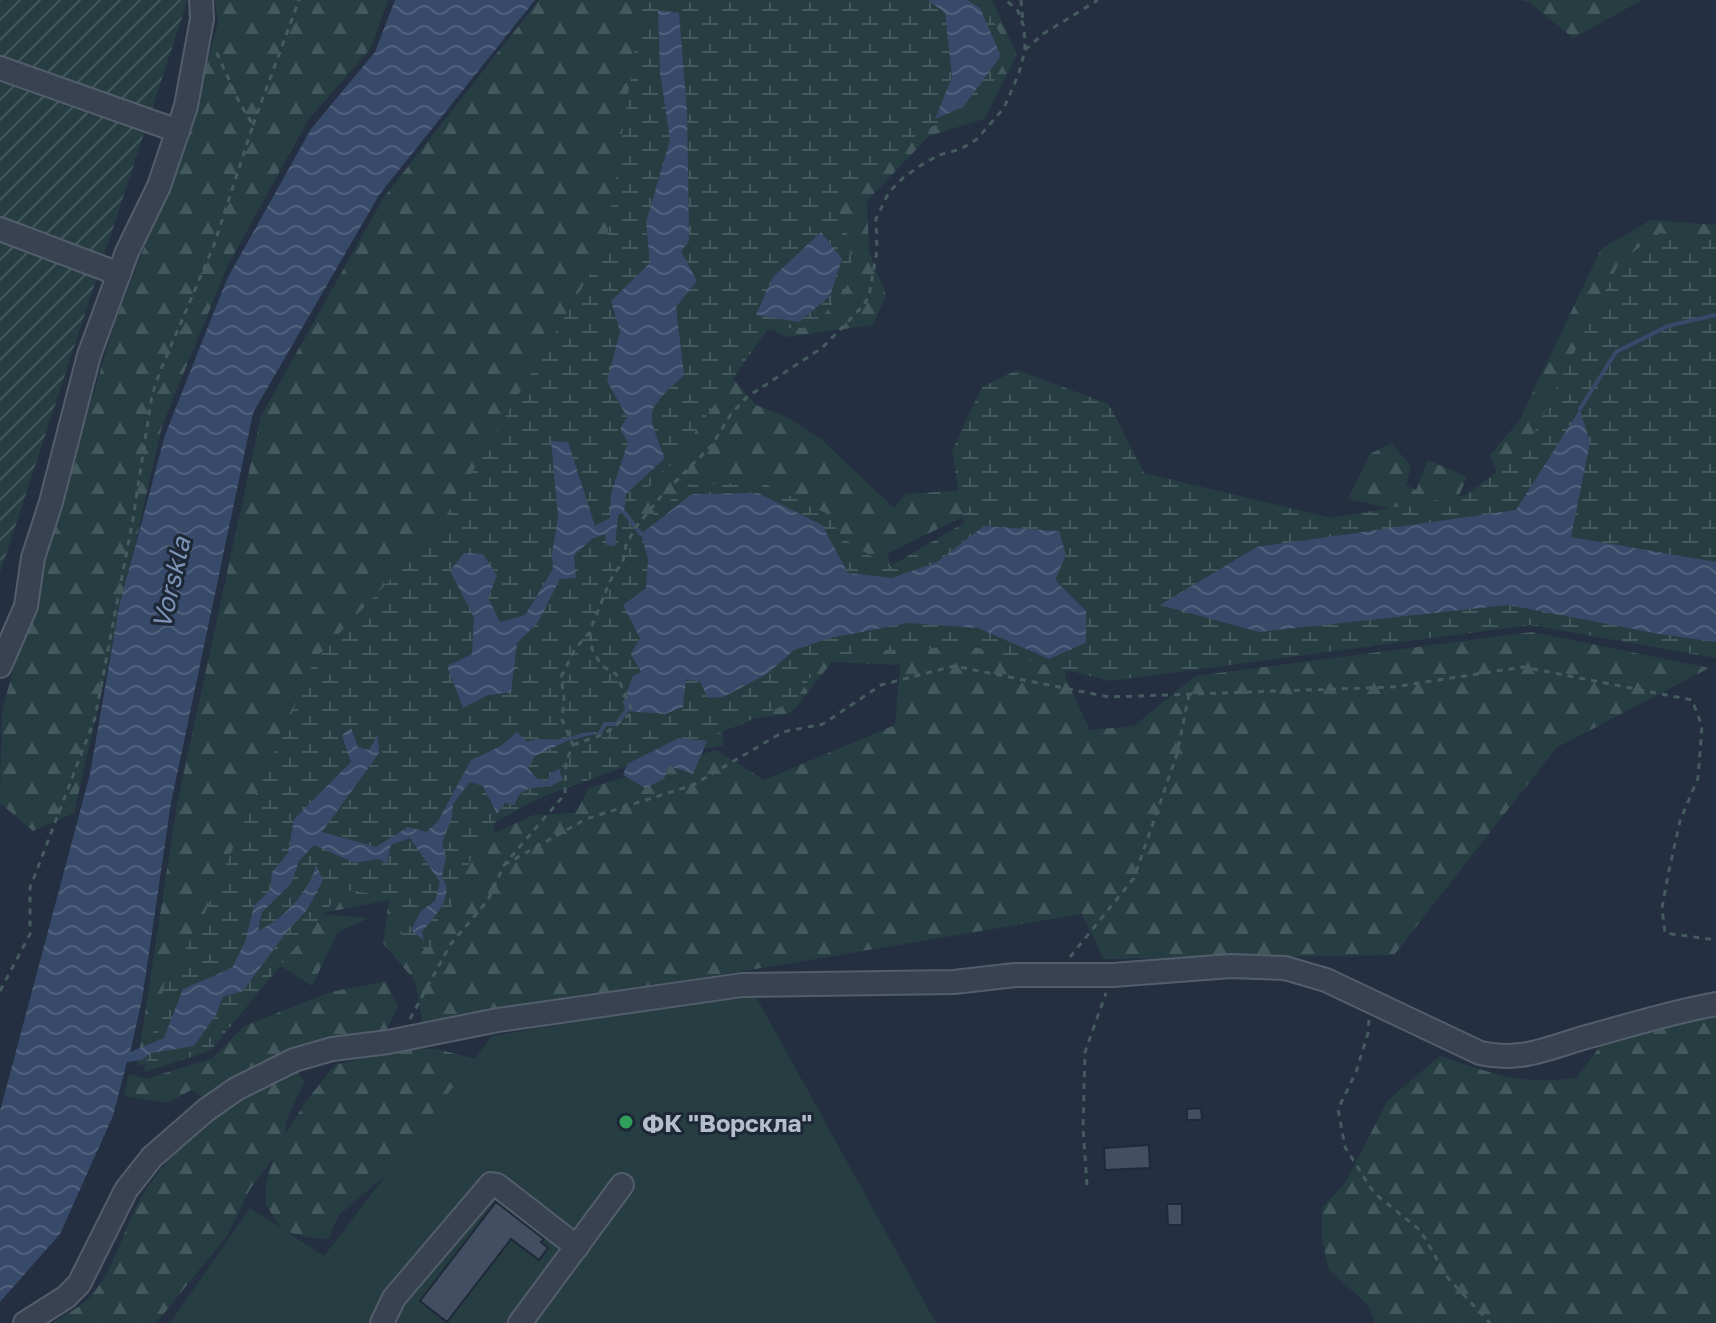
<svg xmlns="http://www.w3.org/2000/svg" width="1716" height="1323" font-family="'Golos Text',sans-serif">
	<defs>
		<pattern id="forest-firs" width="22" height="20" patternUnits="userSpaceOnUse" patternTransform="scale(2)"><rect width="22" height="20" fill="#263e42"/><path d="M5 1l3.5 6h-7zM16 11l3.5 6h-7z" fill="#43585c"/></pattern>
		<pattern id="wetland-marsh" width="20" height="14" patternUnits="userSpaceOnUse" patternTransform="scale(2)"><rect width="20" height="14" fill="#263e42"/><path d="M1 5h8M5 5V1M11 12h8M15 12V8" fill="none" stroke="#43585c"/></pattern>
		<pattern id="garden-furrows" width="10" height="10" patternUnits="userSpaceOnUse" patternTransform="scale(2)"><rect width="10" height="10" fill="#263e42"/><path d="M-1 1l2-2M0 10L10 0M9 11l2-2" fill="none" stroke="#43585c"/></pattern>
		<pattern id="water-waves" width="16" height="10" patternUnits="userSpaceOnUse" patternTransform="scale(2)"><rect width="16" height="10" fill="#374a69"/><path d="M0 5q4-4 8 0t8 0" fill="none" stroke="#52627d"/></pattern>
	</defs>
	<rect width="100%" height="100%" fill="#242f41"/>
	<g fill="url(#forest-firs)" fill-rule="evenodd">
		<polygon points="215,0 388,0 371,48 308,120 228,265 162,426 74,813 33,831 0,803 2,711 37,582 115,322 189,133 218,22"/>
		<path d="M539,0H992L1017,55L984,119L929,136L867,201L869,251L886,295L873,325L786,337L763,324L728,373L756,405L787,417L821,439L894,508L905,494L1002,488L975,511L888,553L895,600L1065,658V677L1090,730L1134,726L1195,676L1532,632L1709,668L1556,748L1394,955L1104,959L1082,914L423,1025L415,981L383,943L389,900L317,914L369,918L338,932L312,986L276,963L204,1047L137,1066L177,804L261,416L384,197ZM832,662L900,665L895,725L764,780L716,750L589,788L575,813L533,815L495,833L488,803L678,752L723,746L722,724L791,713Z"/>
		<polygon points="1520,0 1642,0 1573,38 1529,2"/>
		<polygon points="1651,220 1716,225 1716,287 1539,458 1500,481 1490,455 1519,421 1601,249"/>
		<polygon points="1392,443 1411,467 1406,485 1416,490 1428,460 1467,477 1454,507 1411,513 1348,499 1370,454"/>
		<polygon points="386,981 398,1007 385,1032 207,1100 191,1090 168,1103 124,1096 129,1074 146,1079 213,1058 244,1026 331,992"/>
		<path d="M1716,1017V1323H1375L1368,1305L1329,1270L1322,1239V1208L1345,1183L1388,1100L1440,1056C1491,1073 1520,1086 1576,1078L1601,1045L1683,1022Z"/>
		<path d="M398,1049H437L475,1059L433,1135L339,1215L328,1239L312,1238L283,1231L266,1205V1182L274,1157L250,1189L227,1236L156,1323H53C64,1315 79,1308 88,1299C116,1270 122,1230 142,1196C172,1145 242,1091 297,1071L304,1081C299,1098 284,1117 285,1134L307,1100L335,1065Z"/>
	</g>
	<polygon fill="url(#wetland-marsh)" points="642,0 982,0 1010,52 977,111 922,130 833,208 849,238 853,278 814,327 767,330 677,458 630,506 641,525 690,484 763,483 826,513 844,539 889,567 964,523 952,451 982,387 1017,370 1109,404 1144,473 1331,518 1466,495 1525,451 1618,265 1656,233 1716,237 1716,658 1530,625 1110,681 970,646 826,653 796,700 740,725 539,798 483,829 435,947 403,950 398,897 343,890 210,1051 144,1072 164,985 200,924 315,659 439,528 605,249"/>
	<polygon fill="#263e42" points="754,993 936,1323 170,1323 250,1208 324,1256 492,1036"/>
	<polygon fill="url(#garden-furrows)" points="0,0 187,0 187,2 0,573"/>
	<g fill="url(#water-waves)">
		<path d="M395,0H535L379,195L253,413L171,803L142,1000L130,1052L164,1038L183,989L232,968L245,942L254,906L270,890L272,872L288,853L294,819L351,762L342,735L351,728L358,747L369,750L378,735L379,753L322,832L376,847L408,827L427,832L438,821L471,760L501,746L517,732L527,742C543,736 546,741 560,739C579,737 577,730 600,733L567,741L535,756L528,768L536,778L547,781L550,774L559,769L563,780C558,782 554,785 550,786C534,789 520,785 515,805L505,803L497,814L483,786L470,782L453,804L452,817L442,843L446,856L442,877C456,897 434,916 422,932L424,941L411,930L421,911L435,901L440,882L410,838L391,845L387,864L379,859L355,863L314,845L299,861L291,884L262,912L258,931C283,919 309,893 316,865L323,880L307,910L285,934L243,991L223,997L216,1015L194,1046L151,1053L142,1060L127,1062L113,1116L60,1234L0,1302V1111L90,774L119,607L165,435L227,279L311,129L375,52Z"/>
		<polygon points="928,0 967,0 980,8 1001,56 963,107 935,119 952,77 945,13"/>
		<path d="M658,10L679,13L687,111L689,241L681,251L697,281L676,307L684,375C645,412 645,408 665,458L626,494L624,512L618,515L615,546L606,545L605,534L592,539L574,555L576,578L560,579L538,622L517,643L511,692L488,695L463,708L447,666L472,654L474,617L450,571L464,553L483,554L497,576L488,598L500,622L525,615L553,569L552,553L558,517L551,441L568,442L595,526L610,518L611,494L628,442L620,429L627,417L607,381L620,332L611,301L650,263L646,222L670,140L660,72Z"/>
		<polygon points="821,232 842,259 830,296 799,322 756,315 773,277"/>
		<polygon points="1580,409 1590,443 1571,537 1716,562 1716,642 1660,634 1508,605 1259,632 1160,605 1257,547 1516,510"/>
		<polygon points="758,493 822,525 848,573 892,578 937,562 984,526 1059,531 1066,555 1055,580 1086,611 1086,643 1049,659 978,628 908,623 830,638 794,650 767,674 723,697 708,698 700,682 686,679 683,707 665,714 626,711 623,702 633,676 641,672 631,654 640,638 623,605 646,588 648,559 641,534 692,494"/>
		<polygon points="679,738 707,741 693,774 669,766 664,779 645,788 623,775 627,764"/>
	</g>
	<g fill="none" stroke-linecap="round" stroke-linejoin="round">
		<g stroke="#374a69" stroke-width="4">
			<polyline points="1580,409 1616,352 1668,326 1716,315"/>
			<polyline points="624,512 641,534"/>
			<polyline points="600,733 605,724 617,724 626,711"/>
		</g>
	</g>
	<g fill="#424f63" stroke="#1f2938" stroke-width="2">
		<polygon points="1201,1108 1202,1120 1187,1120 1187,1109"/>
		<polygon points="1149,1145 1150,1168 1105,1170 1104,1148"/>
		<polygon points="496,1202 544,1239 541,1242 548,1248 539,1260 511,1239 447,1322 420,1301"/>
		<polygon points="1167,1204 1182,1204 1182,1225 1168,1225"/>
	</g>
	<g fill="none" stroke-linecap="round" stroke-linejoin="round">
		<defs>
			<g id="minor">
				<polyline points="0,68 178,131"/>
				<polyline points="0,229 119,274"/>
				<polyline points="0,666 26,606 33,558 51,502 89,355 127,252 159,186 186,106 202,19 201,0"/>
				<path d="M25,1323L66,1297L79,1284L126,1190L152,1157L206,1110L236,1089L294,1060L332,1049L388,1042L498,1020L742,985L954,982L1015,975H1113L1231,966L1285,968L1326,980L1480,1053C1521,1062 1545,1049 1583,1038C1627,1026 1671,1012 1716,1004"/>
				<polyline points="382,1323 394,1298 491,1184 497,1185 577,1247"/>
				<polyline points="520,1323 622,1185"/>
			</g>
		</defs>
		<use href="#minor" stroke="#535d6b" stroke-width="26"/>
		<g stroke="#445b5f" stroke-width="3" stroke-dasharray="6 6" stroke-linecap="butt">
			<polyline points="1021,0 1023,23"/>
			<polyline points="1025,50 1043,34 1098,0"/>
			<polyline points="253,125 299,0"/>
			<polyline points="573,745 604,734 633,712 616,674 602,666 597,658 592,649 590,632"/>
			<polyline points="504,865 586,819 693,785 783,732 823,724 881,685 954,666 1109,697 1393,687 1523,667 1692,700 1702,726 1698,778 1680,821 1668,875 1662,908 1665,933 1716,940"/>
			<polyline points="1070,957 1134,878 1177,754 1189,694"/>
			<polyline points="0,991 30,934 30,888 95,718 133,519 152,395 159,374 214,245 253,125 239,102 216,51"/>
			<polyline points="410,1019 450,945 488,900 504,865 565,794 566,762 573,745 562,720 564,697 561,677 575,649 589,633 610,581 623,561 626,545 636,527 663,494 712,445 731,414 747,397 822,348 863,306 869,296 877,250 876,219 889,192 904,177 923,164 939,155 961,149 977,139 1004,108 1019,73 1025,50 1024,27 1018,11 1006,0"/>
			<polyline points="1369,1020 1368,1033 1356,1072 1338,1109 1345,1147 1374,1193 1420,1230 1448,1278 1490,1323"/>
			<polyline points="1087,1185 1083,1128 1085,1052 1106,993"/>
		</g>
		<use href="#minor" stroke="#384251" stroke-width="22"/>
	</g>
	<circle fill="#2e9e5b" stroke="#1d2736" stroke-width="3" cx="626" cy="1122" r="8"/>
	<g text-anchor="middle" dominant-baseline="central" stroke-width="6" stroke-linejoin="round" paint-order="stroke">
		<g font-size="24" font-weight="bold" fill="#b4bdcb" stroke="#1d2736" text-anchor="start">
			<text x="642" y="1122">ФК "Ворскла"</text>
		</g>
		<g font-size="26" font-style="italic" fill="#7b92b4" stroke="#1d2736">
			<text transform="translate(171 583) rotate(-77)">Vorskla</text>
		</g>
	</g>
</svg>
